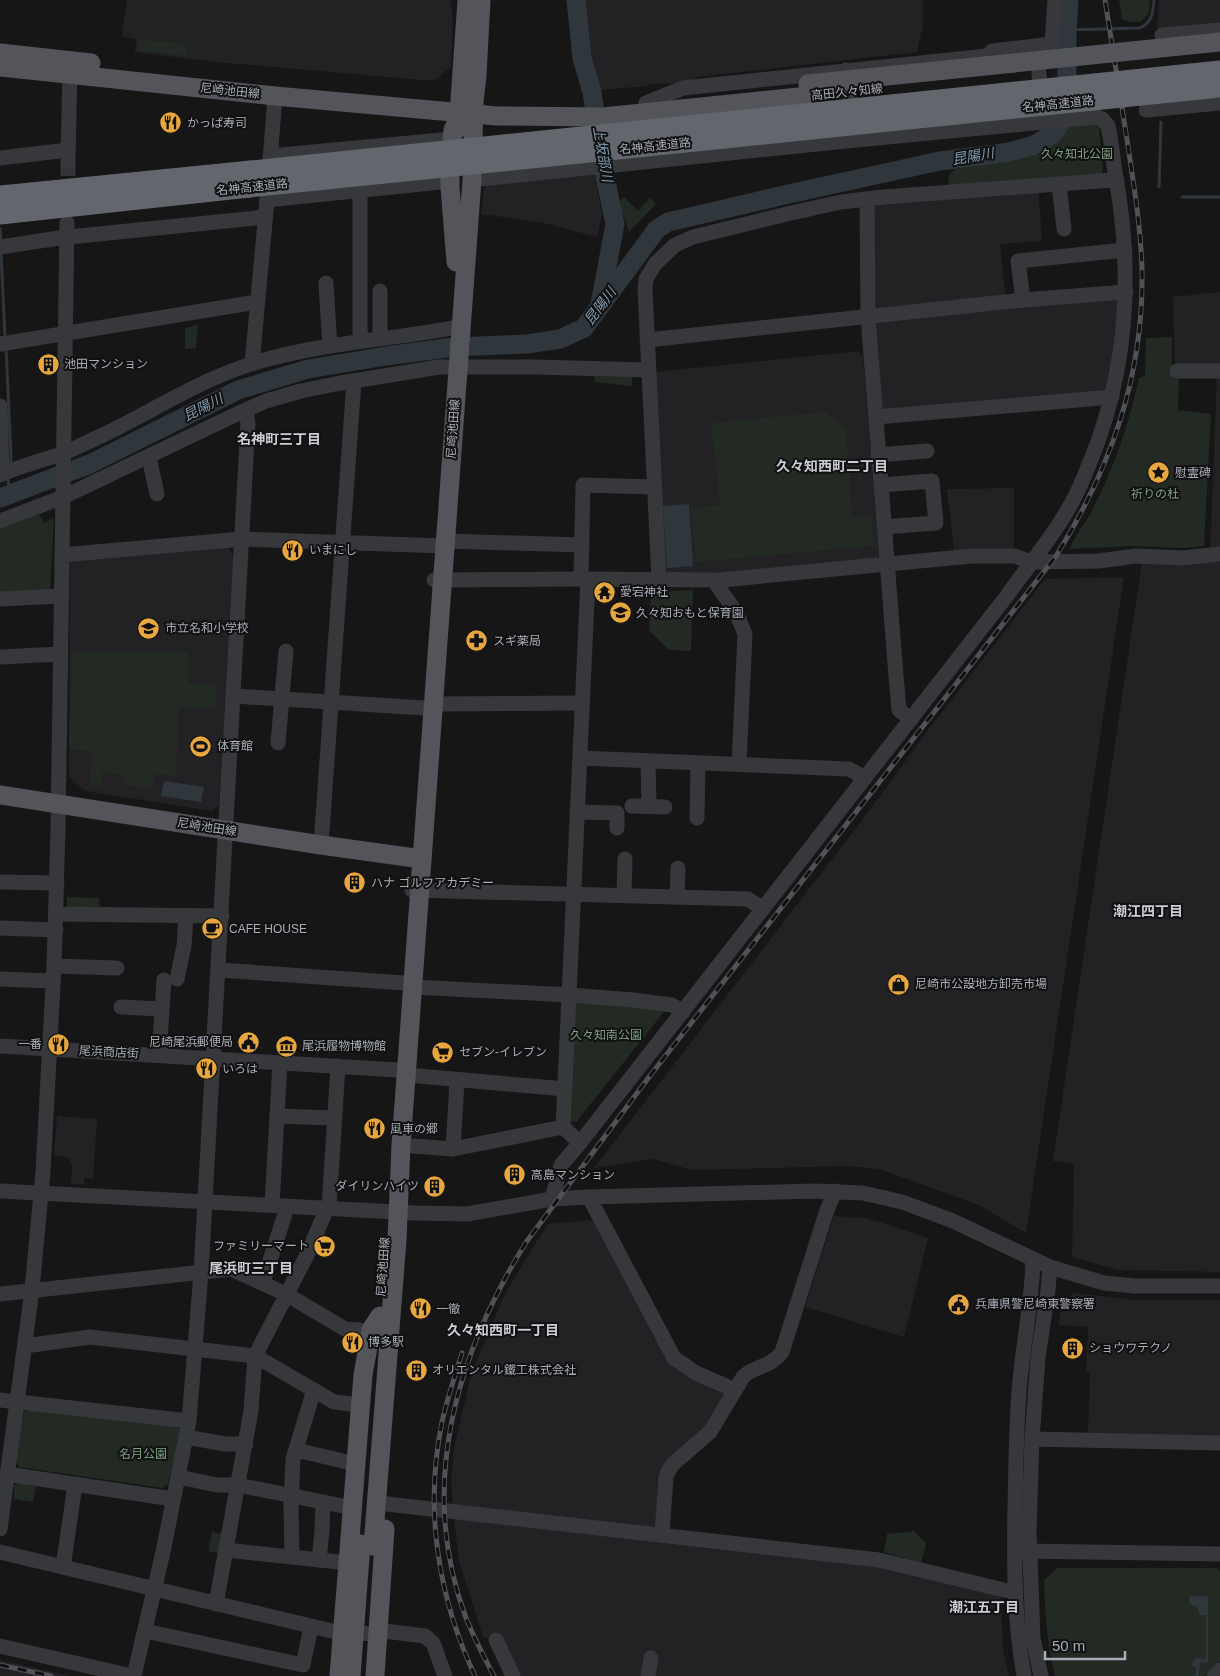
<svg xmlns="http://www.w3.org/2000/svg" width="1220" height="1676" font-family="Arial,'Noto Sans JP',sans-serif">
	<rect width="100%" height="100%" fill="#161617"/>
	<g fill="#222224">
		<polygon points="127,0 451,0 453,24 451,67 434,81 216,62 135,52 136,39 122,36"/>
		<polygon points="583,0 923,0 923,24 917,52 698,77 683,83 648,84 647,86 600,90 586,57"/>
		<polygon points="1159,0 1220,0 1220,24 1157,28"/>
		<polygon points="594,173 602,215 597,237 540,222 481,214 484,189 488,183"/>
		<polygon points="1038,186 1042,241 1000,244 1006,302 1126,292 1112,397 876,417 867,199"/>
		<polygon points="1220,292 1220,371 1175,368 1173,297"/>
		<polygon points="858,351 863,356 879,556 876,561 664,577 656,372"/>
		<polygon points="1217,374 1220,374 1220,554 1210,555"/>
		<polygon points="1014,488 1014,549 954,552 947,489"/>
		<polygon points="228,547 233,555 219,805 212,811 85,791 69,777 70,561"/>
		<polygon points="1220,561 1220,1272 1119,1270 1072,1257 1074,1164 1053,1161 1142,562"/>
		<polygon points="1124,577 1026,1233 979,1205 879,1169 847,1166 692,1170 653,1159 594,1168 870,810 922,738 1045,579"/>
		<polygon points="57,1116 97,1119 93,1179 84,1178 84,1184 71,1184 72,1164 67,1157 54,1156"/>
		<polygon points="834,1216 865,1218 886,1224 928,1238 904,1337 805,1307"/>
		<polygon points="594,1220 674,1358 735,1390 710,1432 673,1464 662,1534 879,1560 1001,1597 1003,1650 1009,1676 514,1676 496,1640 483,1637 459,1561 453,1510 451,1481 454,1449 471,1374 504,1296 537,1241 548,1224"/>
		<polygon points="1075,1293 1132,1300 1220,1300 1220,1437 1088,1433 1090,1372 1086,1371 1088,1327 1059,1325 1061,1301"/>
		<polygon points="0,1660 70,1676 0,1676"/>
	</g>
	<g fill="#222a23">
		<polygon points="1119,0 1150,0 1149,13 1141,22 1131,22 1122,19"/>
		<polygon points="139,40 182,43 187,47 187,56 139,50"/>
		<path d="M1093,123L1099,127L1103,168L1101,177L948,187L949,175L955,169C984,163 1034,159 1056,142C1063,137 1067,131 1072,124Z"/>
		<polygon points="624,197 638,211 650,198 656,204 629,232 619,202"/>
		<polygon points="198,325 196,348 185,349 185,328"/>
		<path d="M1172,337V374L1179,375L1178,410L1211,414L1204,546L1183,548L1135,546L1070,549C1073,537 1087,522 1093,509C1114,468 1129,423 1139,378L1145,375L1146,338Z"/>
		<polygon points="595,376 632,377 632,386 594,382"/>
		<polygon points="825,412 841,424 841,427 846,427 852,517 871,516 874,546 696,562 691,508 720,505 711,423"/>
		<polygon points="39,514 44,523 54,518 50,590 0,593 0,528"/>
		<polygon points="693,590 691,651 669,650 649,630 651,592"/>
		<polygon points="72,652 187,652 189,683 217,684 216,709 179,708 176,776 155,773 153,789 124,785 125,776 103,771 100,787 90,785 92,751 69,749"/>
		<polygon points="67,897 99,898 100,911 70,911 67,906"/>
		<polygon points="578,1000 660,1006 663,1013 576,1122 571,1121 574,1004"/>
		<polygon points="27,1410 177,1426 181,1431 168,1484 162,1488 19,1467 16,1462 23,1413"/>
		<polygon points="19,1482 36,1484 33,1502 14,1499 14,1485"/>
		<polygon points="914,1531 926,1544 921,1563 884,1552 887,1534"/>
		<polygon points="212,1532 222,1534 220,1554 208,1551"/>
		<path d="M1057,1568H1217L1220,1571V1661L1217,1665L1204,1676H1055C1047,1644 1045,1613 1044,1580Z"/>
	</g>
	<g fill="#2f373d">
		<polygon points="689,504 693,566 667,568 663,506"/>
		<polygon points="164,781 204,787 201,802 161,796"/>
		<polygon points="1189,1596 1208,1596 1208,1662 1200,1663 1199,1676 1192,1676 1196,1674 1196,1667 1192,1666 1192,1663 1196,1658 1206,1659 1206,1615 1200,1615 1197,1607 1189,1604"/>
	</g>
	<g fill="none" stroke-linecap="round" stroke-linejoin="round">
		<g stroke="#2f373d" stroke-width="3">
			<path d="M1067,30L1139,28C1152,24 1153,12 1154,0"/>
			<polyline points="1159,187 1161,122"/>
			<polyline points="1182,197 1220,197"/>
			<polyline points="0,229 1,243"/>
			<polyline points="1,252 5,338"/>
			<polyline points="6,347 11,457 10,466"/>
			<polyline points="8,477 9,495"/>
		</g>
		<g stroke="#2f373d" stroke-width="19">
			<polyline points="576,0 582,58 592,92 604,172 615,224 600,304"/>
			<polyline points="0,498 90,464 238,390 308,369 386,356 454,347 527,344 560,339 584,328 657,229 668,222 793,193 940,161 1009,152 1032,146 1053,134 1065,117 1067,108 1067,30 1069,0"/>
		</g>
		<polyline stroke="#333437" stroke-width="15" stroke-dasharray="15 8" stroke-linecap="butt" points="68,199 68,161"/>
		<g stroke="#37383c" stroke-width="15">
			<polyline points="1162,35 1220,30"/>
			<polyline points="1037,49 1041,98"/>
			<polyline points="846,70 854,118"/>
			<polyline points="646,103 683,88 987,56 992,51 1052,44 1055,0"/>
			<polyline points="1146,110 1220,103"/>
			<polyline points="270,156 452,139"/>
			<polyline points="0,158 68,150"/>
			<polyline points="68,161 70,65"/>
			<path d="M472,180L846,141L1097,117L1102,119L1108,126C1112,143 1113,161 1116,178C1133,275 1128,370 1090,462C1083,480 1075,499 1064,516C1047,544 1025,570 1006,597L580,1143L561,1165L552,1199"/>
			<polyline points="1059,184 1064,229"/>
			<polyline points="360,189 360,332 364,341"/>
			<polyline points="867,199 868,317 896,676 899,710 911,719"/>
			<polyline points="267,200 450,181"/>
			<polyline points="0,247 59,238 265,217"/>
			<polyline points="326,283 330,346"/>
			<polyline points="380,291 380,338"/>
			<polyline points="1023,300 1018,261 1125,250"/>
			<polyline points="647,340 1023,300 1126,292"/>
			<polyline points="0,344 257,302"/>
			<polyline points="252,364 267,200 275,96"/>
			<polyline points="1177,371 1220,371"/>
			<polyline points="0,406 2,474"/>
			<polyline points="876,417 1112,397"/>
			<polyline points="878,455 927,451"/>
			<polyline points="149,457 157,494"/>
			<path d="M0,475C19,466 41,461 61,454C75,449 89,441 103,435C155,410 204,377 261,361C323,343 388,340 452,328L460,329"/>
			<polyline points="881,485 932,481 936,523 884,527"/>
			<polyline points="0,521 63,497 239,413 266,401 301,391 335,384 439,367 535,367 648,370"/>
			<polyline points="445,541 582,545"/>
			<polyline points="62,555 242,539 444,546"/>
			<polyline points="581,579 583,485 654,487"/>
			<polyline points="434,580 581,579 721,580 972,556 1015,556 1031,562 1099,561 1136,556 1183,558 1220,554"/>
			<polyline points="659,580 645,289 646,279 655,264 675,245 693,237 791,213 841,202 884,197 1112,180 1117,181"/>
			<polyline points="714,581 736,612 745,634 739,764"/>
			<polyline points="0,599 62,596"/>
			<polyline points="0,657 60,654"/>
			<polyline points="234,696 424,708"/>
			<polyline points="433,704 582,703"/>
			<polyline points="278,743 286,651"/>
			<polyline points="580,758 849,769 865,778"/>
			<polyline points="648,762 649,806"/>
			<polyline points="632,806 665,807"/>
			<polyline points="577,812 617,813 617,828"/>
			<polyline points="697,818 698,763"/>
			<polyline points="321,845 354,381"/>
			<polyline points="0,882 57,883"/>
			<polyline points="412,890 748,899 763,909"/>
			<polyline points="624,895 625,859"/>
			<polyline points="677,897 678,868"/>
			<polyline points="56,914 222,916"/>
			<polyline points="0,928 56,930"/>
			<polyline points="54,966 117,968"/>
			<polyline points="219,970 404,983"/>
			<polyline points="0,979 53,981"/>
			<polyline points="177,979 184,946 186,916"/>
			<polyline points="413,987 570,995 633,1000 672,1005 683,1012"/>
			<polyline points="121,1007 161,1009"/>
			<polyline points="0,1046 397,1070 407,1075 565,1089"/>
			<polyline points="159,1055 164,980"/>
			<polyline points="277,1116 334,1118"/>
			<polyline points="563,1127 588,579"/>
			<polyline points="401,1145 453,1149 563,1127 580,1143"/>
			<polyline points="453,1149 457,1081"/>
			<polyline points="0,1191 416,1213 467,1214 552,1199 589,1197 814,1191 863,1193 902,1202 953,1221 1050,1267 1104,1283 1135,1286 1220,1286"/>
			<polyline points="589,1197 674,1358 696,1373 735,1390"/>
			<polyline points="272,1205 280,1063"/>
			<polyline points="329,1208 338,1066"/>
			<polyline points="263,1282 285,1214 286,1206"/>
			<polyline points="0,1294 231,1269 286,1294 345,1329 360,1330 371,1334"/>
			<polyline points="25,1346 90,1337 255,1356 334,1402 361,1405"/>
			<polyline points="0,1400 189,1421"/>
			<polyline points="186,1437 225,1444 246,1444"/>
			<polyline points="1032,1439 1220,1443"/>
			<polyline points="296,1450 356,1464"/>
			<polyline points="7,1474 173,1499"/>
			<polyline points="179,1477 217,1485 238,1485 353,1508"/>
			<polyline points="387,1504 879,1560 1004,1590 1016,1591"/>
			<polyline points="0,1529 32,1290 43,1172 54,966 58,829 67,223"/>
			<path d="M662,1534L666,1477L669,1470L673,1464L710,1432L743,1377C754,1365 769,1369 782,1352L827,1210L835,1191"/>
			<polyline points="226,1550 348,1563"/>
			<polyline points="1022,1551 1220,1554"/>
			<polyline points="0,1552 336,1632 375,1634 384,1631 425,1636 433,1643 445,1676"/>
			<polyline points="292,1557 291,1505 293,1459 314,1390"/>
			<polyline points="319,1560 322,1531 323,1502"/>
			<polyline points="63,1567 75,1485"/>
			<polyline points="216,1604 251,1411 255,1356 308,1253 327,1208"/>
			<polyline points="145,1631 303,1665 311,1627"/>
			<polyline points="496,1640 513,1676"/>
			<polyline points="0,1646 132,1676"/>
			<polyline points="134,1676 163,1552 189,1421 201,1273 248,423 247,417 239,413"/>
			<polyline points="648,1676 651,1658"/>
			<path d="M1024,1676C1014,1620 1014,1562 1015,1506C1016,1464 1016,1422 1020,1380C1024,1340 1032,1300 1033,1260"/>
			<polyline points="1041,1676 1033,1638 1029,1531 1032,1439 1038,1358 1048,1290 1050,1267"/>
			<polyline points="1214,1676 1220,1670"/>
		</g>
		<g stroke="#53555b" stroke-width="19">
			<polyline points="0,53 91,63"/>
			<polyline points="0,67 275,96 497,116 603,117 808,96"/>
			<polyline points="463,127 460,100 467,0"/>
			<polyline points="456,262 450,187 450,163 453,130 461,113"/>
			<polyline points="0,795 321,845 422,859"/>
			<polyline points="373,1546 397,1240 401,1145 472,180 474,102 477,76 481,0"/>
			<polyline points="339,1676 363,1375 371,1330 380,1316"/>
			<polyline points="375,1676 385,1529"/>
		</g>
		<g stroke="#63666d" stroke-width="21">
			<polyline points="0,196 251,171"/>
			<polyline points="0,214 249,187"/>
		</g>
		<defs>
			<g id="rail">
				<path d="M462,1353C455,1376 447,1399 442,1422C424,1509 438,1597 475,1676"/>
				<polyline points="0,1665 51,1676"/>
				<path d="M494,1676C484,1657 474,1638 466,1618C417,1487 456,1354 527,1241L649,1077L1056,556C1111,468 1144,375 1142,270C1141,228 1134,187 1128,146C1120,97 1113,49 1105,0"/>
			</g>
		</defs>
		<use href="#rail" stroke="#505257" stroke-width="5"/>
		<use href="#rail" stroke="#111112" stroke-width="3" stroke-dasharray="9" stroke-linecap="butt"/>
		<g stroke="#53555b" stroke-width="19">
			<polyline points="808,84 1220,42"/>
			<polyline points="351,1676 361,1544"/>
		</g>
		<g stroke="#63666d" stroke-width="21">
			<polyline points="251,171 1220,71"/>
			<polyline points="249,187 1220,87"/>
		</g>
	</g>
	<defs>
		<symbol id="restaurant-disc" viewBox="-11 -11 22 22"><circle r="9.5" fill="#e7a63e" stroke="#111112"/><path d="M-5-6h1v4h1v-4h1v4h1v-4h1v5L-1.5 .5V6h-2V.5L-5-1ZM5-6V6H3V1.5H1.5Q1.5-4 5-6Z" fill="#111"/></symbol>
		<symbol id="building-disc" viewBox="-11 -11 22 22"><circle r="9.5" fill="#e7a63e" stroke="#111112"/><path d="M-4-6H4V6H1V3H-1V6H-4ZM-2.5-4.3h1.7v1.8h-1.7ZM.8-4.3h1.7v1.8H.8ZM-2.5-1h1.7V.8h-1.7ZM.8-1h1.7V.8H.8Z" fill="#111"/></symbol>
		<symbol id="sight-disc" viewBox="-11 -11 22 22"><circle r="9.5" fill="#e7a63e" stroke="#111112"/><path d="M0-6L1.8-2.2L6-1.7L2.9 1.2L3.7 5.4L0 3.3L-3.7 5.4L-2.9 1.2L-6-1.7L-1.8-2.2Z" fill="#111"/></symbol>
		<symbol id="temple-disc" viewBox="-11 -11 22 22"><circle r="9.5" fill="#e7a63e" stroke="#111112"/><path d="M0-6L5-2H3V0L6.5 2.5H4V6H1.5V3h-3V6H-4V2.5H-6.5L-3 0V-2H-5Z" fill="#111"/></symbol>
		<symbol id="school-disc" viewBox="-11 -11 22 22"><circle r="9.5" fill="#e7a63e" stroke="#111112"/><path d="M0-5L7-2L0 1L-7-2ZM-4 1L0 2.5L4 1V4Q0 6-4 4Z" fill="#111"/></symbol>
		<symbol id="pharmacy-disc" viewBox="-11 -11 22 22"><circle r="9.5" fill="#e7a63e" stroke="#111112"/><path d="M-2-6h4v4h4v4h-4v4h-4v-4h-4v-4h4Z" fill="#111"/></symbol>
		<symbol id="stadium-disc" viewBox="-11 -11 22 22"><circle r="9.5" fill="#e7a63e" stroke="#111112"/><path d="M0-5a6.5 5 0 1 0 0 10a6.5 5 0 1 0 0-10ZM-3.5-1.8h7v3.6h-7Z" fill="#111"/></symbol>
		<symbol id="cafe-disc" viewBox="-11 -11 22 22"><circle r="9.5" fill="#e7a63e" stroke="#111112"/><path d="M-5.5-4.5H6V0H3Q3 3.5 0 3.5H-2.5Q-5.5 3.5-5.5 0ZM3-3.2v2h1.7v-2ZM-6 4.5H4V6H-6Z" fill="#111"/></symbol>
		<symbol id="shop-disc" viewBox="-11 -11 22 22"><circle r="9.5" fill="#e7a63e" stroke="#111112"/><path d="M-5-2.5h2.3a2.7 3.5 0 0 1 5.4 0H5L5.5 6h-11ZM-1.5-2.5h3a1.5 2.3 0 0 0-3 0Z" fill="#111"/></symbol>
		<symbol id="civic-disc" viewBox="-11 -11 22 22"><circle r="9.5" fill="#e7a63e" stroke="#111112"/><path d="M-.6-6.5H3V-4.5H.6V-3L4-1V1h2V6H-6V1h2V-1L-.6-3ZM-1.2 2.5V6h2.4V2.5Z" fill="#111"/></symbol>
		<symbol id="museum-disc" viewBox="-11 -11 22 22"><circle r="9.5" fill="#e7a63e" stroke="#111112"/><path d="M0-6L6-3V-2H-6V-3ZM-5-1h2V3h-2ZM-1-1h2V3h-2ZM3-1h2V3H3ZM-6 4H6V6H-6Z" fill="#111"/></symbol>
		<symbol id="supermarket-disc" viewBox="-11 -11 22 22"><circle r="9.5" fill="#e7a63e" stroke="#111112"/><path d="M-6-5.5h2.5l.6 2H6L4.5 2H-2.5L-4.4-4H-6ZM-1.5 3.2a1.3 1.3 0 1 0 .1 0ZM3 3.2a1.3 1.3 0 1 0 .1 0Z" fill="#111"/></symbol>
	</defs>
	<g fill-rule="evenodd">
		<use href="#restaurant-disc" x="158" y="110" width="25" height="25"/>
		<use href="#building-disc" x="36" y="352" width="25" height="25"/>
		<use href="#sight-disc" x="1146" y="460" width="25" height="25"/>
		<use href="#restaurant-disc" x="280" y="538" width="25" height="25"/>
		<use href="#temple-disc" x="592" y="580" width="25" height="25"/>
		<use href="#school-disc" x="608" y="600" width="25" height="25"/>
		<use href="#school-disc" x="136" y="616" width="25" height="25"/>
		<use href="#pharmacy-disc" x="464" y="628" width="25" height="25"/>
		<use href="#stadium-disc" x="188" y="734" width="25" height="25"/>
		<use href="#building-disc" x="342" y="870" width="25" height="25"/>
		<use href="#cafe-disc" x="200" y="916" width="25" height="25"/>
		<use href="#shop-disc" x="886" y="972" width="25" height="25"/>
		<use href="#civic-disc" x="236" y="1030" width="25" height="25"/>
		<use href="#restaurant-disc" x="46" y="1032" width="25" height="25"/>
		<use href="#museum-disc" x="274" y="1034" width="25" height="25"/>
		<use href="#supermarket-disc" x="430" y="1040" width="25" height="25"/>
		<use href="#restaurant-disc" x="194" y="1056" width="25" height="25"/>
		<use href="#restaurant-disc" x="362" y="1116" width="25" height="25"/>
		<use href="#building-disc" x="502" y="1162" width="25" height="25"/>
		<use href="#building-disc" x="422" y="1174" width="25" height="25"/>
		<use href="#supermarket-disc" x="312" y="1234" width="25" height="25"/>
		<use href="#civic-disc" x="946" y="1292" width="25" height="25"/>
		<use href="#restaurant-disc" x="408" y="1296" width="25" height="25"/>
		<use href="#restaurant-disc" x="340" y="1330" width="25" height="25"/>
		<use href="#building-disc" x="1060" y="1336" width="25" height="25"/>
		<use href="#building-disc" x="404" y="1358" width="25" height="25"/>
	</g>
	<g text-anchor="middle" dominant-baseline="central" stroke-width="4" stroke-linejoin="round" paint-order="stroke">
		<g font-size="12" fill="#a8adb7" stroke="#111112">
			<text transform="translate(230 91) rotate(6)">尼崎池田線</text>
			<text transform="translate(847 92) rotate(-6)">高田久々知線</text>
			<text transform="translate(1058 104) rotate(-6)">名神高速道路</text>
			<text transform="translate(655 146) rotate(-6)">名神高速道路</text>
			<text transform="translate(252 187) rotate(-6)">名神高速道路</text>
			<text transform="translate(453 429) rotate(-86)">尼崎池田線</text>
			<text transform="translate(207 827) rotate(9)">尼崎池田線</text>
			<text transform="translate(109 1052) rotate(3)">尾浜商店街</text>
			<text transform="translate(383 1267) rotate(-86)">尼崎池田線</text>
		</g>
		<g font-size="12" fill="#a8adb7" stroke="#111112" text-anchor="start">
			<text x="187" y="123">かっぱ寿司</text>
			<text x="64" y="364">池田マンション</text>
			<text x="1175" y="473">慰霊碑</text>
			<text x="309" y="550">いまにし</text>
			<text x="620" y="592">愛宕神社</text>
			<text x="636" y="613">久々知おもと保育園</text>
			<text x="165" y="628">市立名和小学校</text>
			<text x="493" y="641">スギ薬局</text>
			<text x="217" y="746">体育館</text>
			<text x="371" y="883">ハナ ゴルフアカデミー</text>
			<text x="229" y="929">CAFE HOUSE</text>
			<text x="915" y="984">尼崎市公設地方卸売市場</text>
			<text x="233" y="1042" text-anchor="end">尼崎尾浜郵便局</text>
			<text x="42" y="1044" text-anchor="end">一番</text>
			<text x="302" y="1046">尾浜履物博物館</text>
			<text x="459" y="1052">セブン-イレブン</text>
			<text x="222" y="1069">いろは</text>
			<text x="390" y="1129">風車の郷</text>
			<text x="531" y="1175">高島マンション</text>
			<text x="419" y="1186" text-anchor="end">ダイリンハイツ</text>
			<text x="309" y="1246" text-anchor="end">ファミリーマート</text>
			<text x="975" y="1304">兵庫県警尼崎東警察署</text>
			<text x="436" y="1309">一徹</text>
			<text x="368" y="1342">博多駅</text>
			<text x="1089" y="1348">ショウワテクノ</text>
			<text x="432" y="1370">オリエンタル鐵工株式会社</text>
		</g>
		<g font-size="12" fill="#81a081" stroke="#111112">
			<text x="1077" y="154">久々知北公園</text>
			<text x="1155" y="494">祈りの杜</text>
			<text x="606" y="1035">久々知南公園</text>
			<text x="143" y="1454">名月公園</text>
		</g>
		<g font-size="14" font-style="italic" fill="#819cb0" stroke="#111112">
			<text transform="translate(603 154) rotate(80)">上坂部川</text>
			<text transform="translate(973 156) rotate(-10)">昆陽川</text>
			<text transform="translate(600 306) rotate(-53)">昆陽川</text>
			<text transform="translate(203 407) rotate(-27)">昆陽川</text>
		</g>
		<g font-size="14" font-weight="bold" fill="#c9ccd3" stroke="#111112">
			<text x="279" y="439">名神町三丁目</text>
			<text x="832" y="466">久々知西町二丁目</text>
			<text x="1148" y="911">潮江四丁目</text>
			<text x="251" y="1268">尾浜町三丁目</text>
			<text x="503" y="1330">久々知西町一丁目</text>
			<text x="984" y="1607">潮江五丁目</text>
		</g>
	</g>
	<path d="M1045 1651v8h80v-8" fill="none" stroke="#a8adb7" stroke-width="2.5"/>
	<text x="1052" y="1651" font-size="15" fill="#a8adb7" stroke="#111112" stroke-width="4" paint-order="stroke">50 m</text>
</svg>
